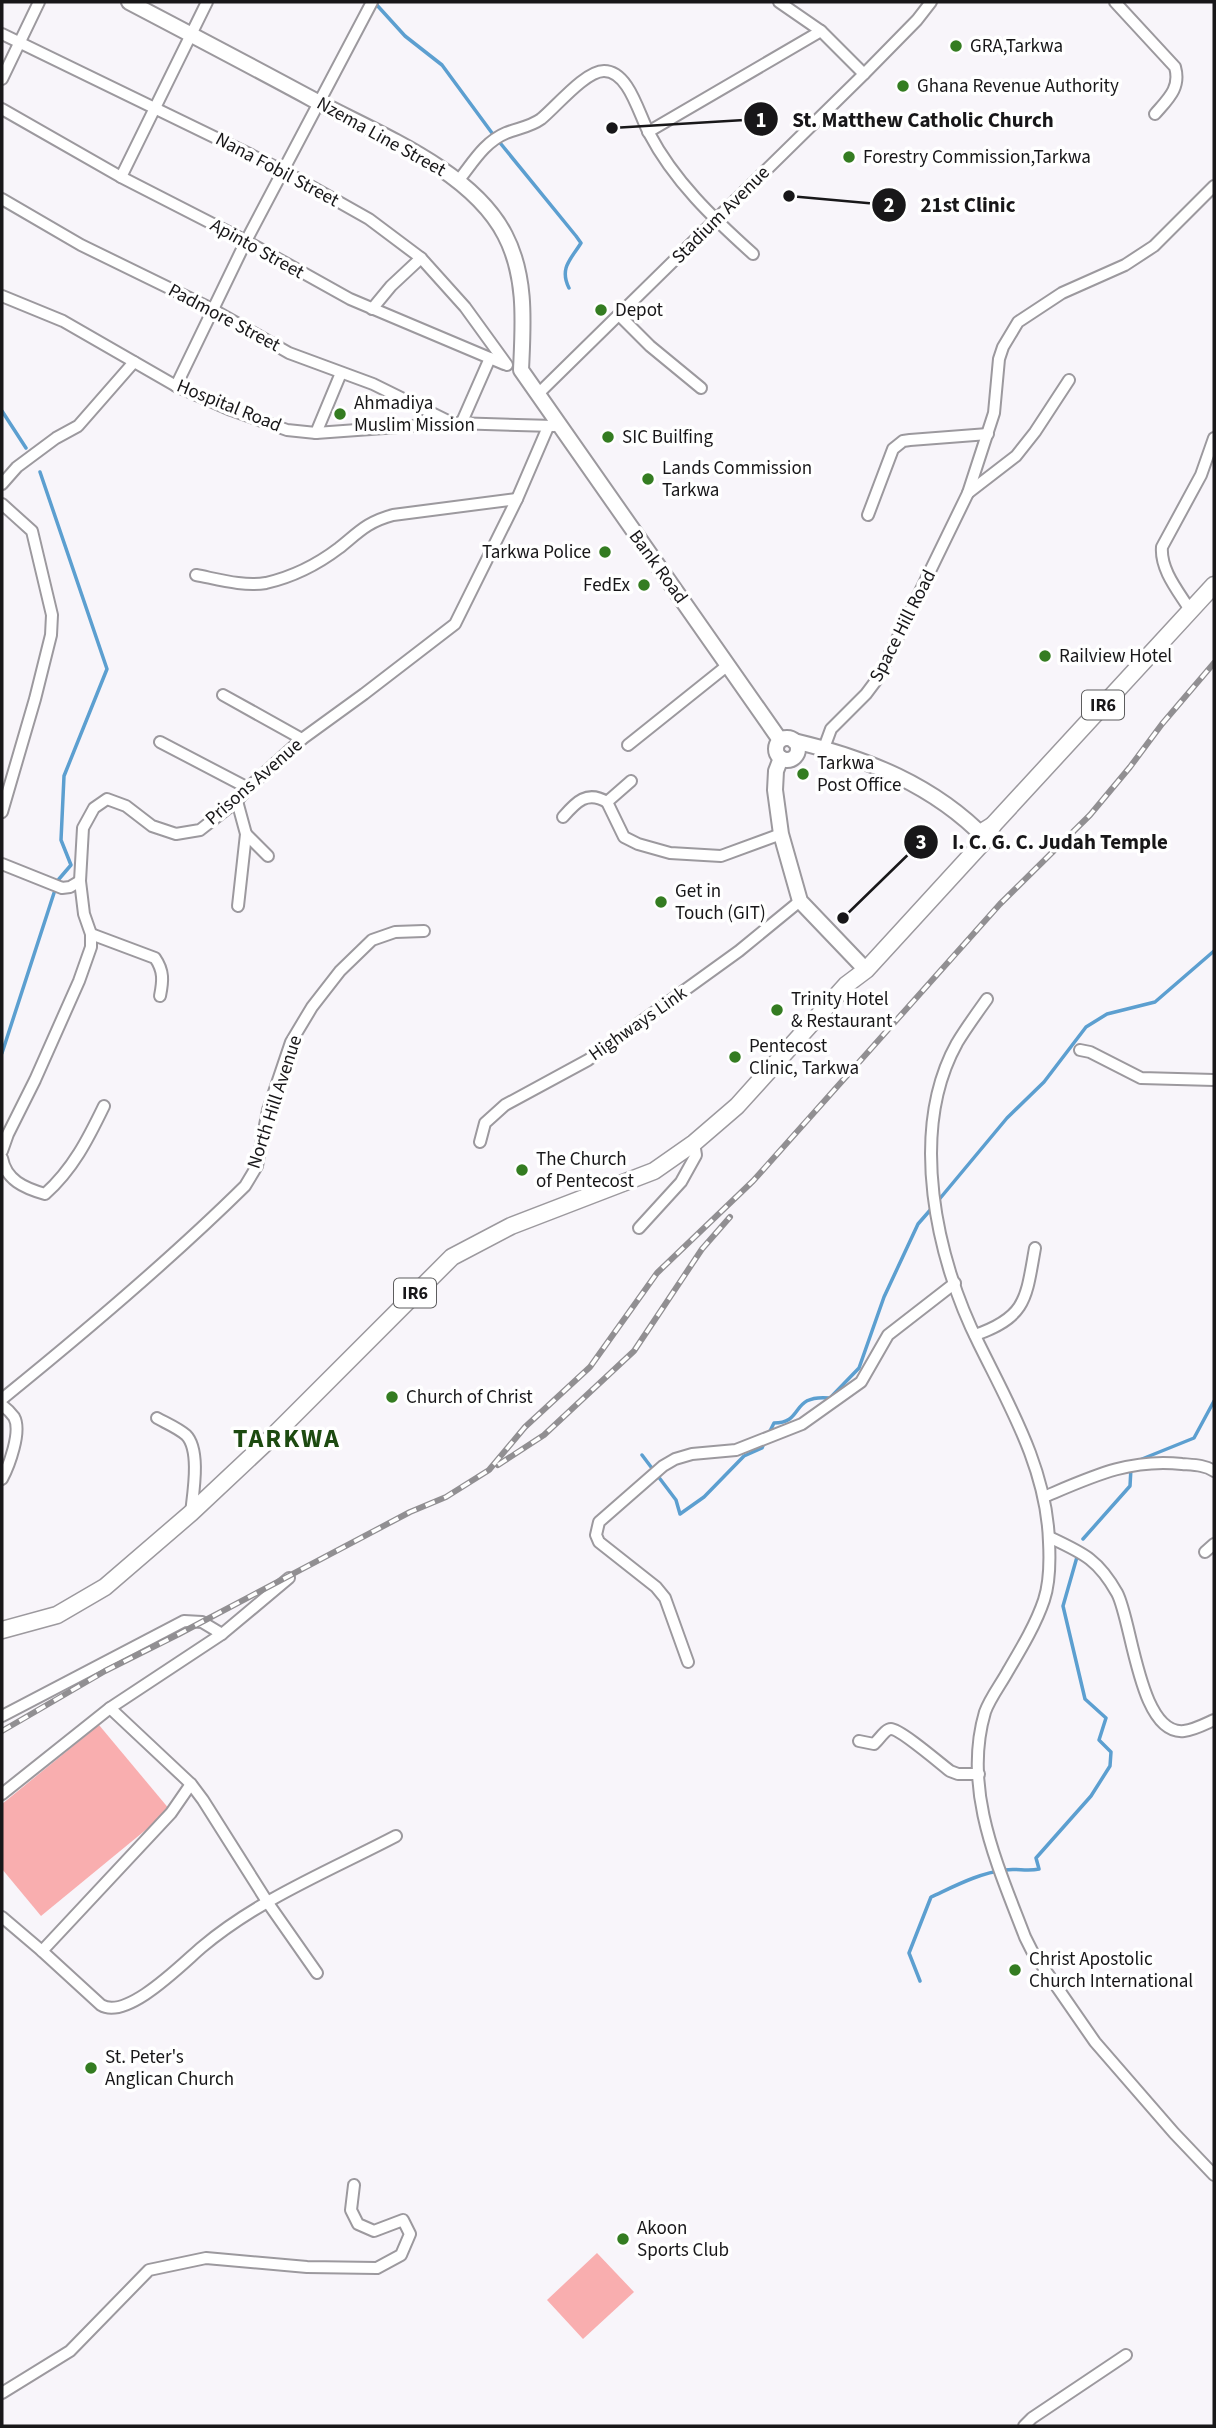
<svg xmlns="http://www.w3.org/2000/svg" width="1216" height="2428" font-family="'Source Sans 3',sans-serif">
	<rect width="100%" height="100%" fill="#f8f5fa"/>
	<g fill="#f9aeaf">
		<polygon points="99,1725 170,1810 41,1916 2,1869 2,1804"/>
		<polygon points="597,2253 634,2292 583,2339 547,2300"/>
	</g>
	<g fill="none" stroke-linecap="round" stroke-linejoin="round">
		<g stroke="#5c9fd0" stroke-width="3.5">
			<path d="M375,3L405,36L442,65L492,133L576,236L581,243C571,259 559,268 569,288"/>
			<polyline points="2,411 26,448"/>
			<polyline points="40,472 107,669 64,776 61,840 71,865 59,879"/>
			<polyline points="2,1053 54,893"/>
			<polyline points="937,1202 1007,1118 1044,1082 1086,1027 1107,1014 1155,1002 1214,951"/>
			<path d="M769,1433L774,1423C805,1423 789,1394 830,1398L859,1368L884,1297L918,1224L932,1208"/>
			<polyline points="642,1455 676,1500 680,1514 704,1497 744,1456 762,1448 764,1443"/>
			<polyline points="1137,1461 1194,1438 1214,1401"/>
			<polyline points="1083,1539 1130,1486 1131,1468"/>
			<path d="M920,1981L909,1953L931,1897C955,1886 979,1873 1005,1870C1017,1868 1027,1872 1039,1869L1036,1858L1091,1796L1110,1766L1111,1752L1099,1740L1106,1718L1085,1699L1063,1606L1077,1557"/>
		</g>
		<defs>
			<g id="street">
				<polyline points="779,2 821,31"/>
				<path d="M1115,2L1175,67C1181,88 1168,99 1155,114"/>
				<polyline points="2,34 284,171 369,219 421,258 465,307 507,365"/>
				<polyline points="2,79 39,2"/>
				<polyline points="2,109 121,177 246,241 350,299 504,364"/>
				<polyline points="648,132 821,31 864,74"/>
				<polyline points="121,177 207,2"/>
				<path d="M458,181C472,164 484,142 506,133C518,128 530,127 541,119C556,107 585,71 604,71C629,71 639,115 649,133C674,181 713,218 753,254"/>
				<polyline points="2,199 81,245 212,309 289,353 373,384 450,422"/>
				<polyline points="2,296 63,321 176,386 231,410 287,430 316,433 453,423 554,426"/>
				<polyline points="372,309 391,286 421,258"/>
				<polyline points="619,315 650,346 701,388"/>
				<polyline points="176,386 246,241 372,2"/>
				<polyline points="538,394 864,74 917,20 931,2"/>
				<polyline points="461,424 490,358"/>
				<polyline points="316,433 341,373"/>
				<polyline points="2,484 17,467 56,438 78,426 134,362"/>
				<polyline points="968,493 1016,456 1035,432 1069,380"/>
				<polyline points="2,504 32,531 52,615 51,635 35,699 2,812"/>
				<polyline points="868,515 893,449 903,441 910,440 988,434"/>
				<path d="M196,575C217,579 244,587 266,583C292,577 318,564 339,548C359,532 367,522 393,515L517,499"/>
				<path d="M1190,610C1179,592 1160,570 1162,547L1201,475L1214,438"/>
				<polyline points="223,695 302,739"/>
				<polyline points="160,742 248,788"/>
				<polyline points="628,745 728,665"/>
				<polyline points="824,748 831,729 866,694 878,678 968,493 994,413 999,359 1003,347 1018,322 1062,293 1125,265 1154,246 1214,186"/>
				<polyline points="631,781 607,802 624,837 638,844 670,853 721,856 781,834"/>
				<polyline points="237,801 246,834 238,906"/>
				<path d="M563,817C576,802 587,790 607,802"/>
				<polyline points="246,834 268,856"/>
				<polyline points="2,864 62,888 70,887 80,881"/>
				<path d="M91,934L155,958C164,971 163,981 160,996"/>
				<path d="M987,999C977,1013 966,1028 957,1043C908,1131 936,1259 979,1344C1010,1407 1047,1470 1049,1542C1050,1561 1050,1582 1044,1600C1036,1624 1021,1649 1008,1671C1001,1684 990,1698 985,1712C962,1790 998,1866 1025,1937L1032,1951L1095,2042L1174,2133L1214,2175"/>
				<polyline points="1080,1050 1090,1052 1141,1078 1214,1080"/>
				<polyline points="480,1142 485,1123 505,1105 588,1060 739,951 800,901"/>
				<polyline points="2,1151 8,1134 35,1080 79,981 91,947 91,934 84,914 80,881 83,828 94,808 107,799 126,806 152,826 176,834 200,830 237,801 248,788 302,739 364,694 455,624 517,499 548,427"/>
				<path d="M2,1158C6,1180 24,1188 45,1194C73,1169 88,1139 104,1106"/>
				<polyline points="639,1228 681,1182 696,1155 694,1143"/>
				<path d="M975,1335C1027,1317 1026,1298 1035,1248"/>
				<path d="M2,1399C86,1331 168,1262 245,1186L257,1166L268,1110L291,1042L312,1007L340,971L372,940L395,932L424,931"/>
				<path d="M2,1405C6,1408 11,1413 14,1417C22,1431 9,1466 2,1479"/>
				<path d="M157,1418C166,1423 178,1428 186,1435C201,1450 193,1494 191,1513"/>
				<path d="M1044,1497C1091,1477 1130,1458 1182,1464C1194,1465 1205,1465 1214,1471"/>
				<path d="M1049,1537C1083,1553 1098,1559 1117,1593C1132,1620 1139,1736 1184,1731C1194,1730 1205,1724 1214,1720"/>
				<polyline points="1205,1552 1214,1544"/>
				<polyline points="688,1662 665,1598 656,1587 599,1542 596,1535 599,1522 663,1466 675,1459 692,1454 736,1450 802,1424 861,1382 888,1335 955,1283"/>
				<polyline points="110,1708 191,1784 203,1800 268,1903 317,1973"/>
				<polyline points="2,1716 184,1621 202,1622 222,1634"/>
				<path d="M859,1741L874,1744C879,1740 885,1729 891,1729C900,1729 941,1764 950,1771L958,1774H979"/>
				<polyline points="2,1794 110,1708 222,1634 289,1578"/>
				<path d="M2,1917L42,1951L101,2005C127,2021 183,1963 202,1947C259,1899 331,1870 396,1836"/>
				<polyline points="42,1951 171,1813 191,1784"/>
				<polyline points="2,2393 70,2351 149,2270 206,2258 307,2267 377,2268 401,2255 410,2234 403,2220 374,2231 358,2224 351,2210 354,2185"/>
				<polyline points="1024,2426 1032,2418 1126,2355"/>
			</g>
			<g id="secondary">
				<path d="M129,2C190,34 251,66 312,99C375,133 471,169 505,235C527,277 523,325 521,370L780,740"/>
				<circle cx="787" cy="749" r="11"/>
				<path d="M794,741C866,758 934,785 986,839"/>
				<polyline points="781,758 776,771 775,790 781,834 800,901 866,970"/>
			</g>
			<g id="primary">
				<polyline points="985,830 993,825 1214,585"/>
				<polyline points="2,1630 57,1615 105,1587 191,1513 272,1437 452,1257 511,1226 654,1171 694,1143 737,1106 846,985 866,970 986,839 993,825"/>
			</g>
		</defs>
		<use href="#street" stroke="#9c999e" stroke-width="14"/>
		<use href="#secondary" stroke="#9c999e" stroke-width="18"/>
		<use href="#primary" stroke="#9c999e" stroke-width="19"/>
		<use href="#street" stroke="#fff" stroke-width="10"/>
		<use href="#secondary" stroke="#fff" stroke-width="14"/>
		<use href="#primary" stroke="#fff" stroke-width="16"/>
		<defs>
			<g id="rail">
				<polyline points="498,1465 544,1435 634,1351 702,1249 730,1217"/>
				<polyline points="2,1731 105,1671 179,1634 410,1512 446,1497 489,1470 525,1427 590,1367 657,1273 753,1181 1000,904 1090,815 1130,767 1162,724 1214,663"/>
			</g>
		</defs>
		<use href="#rail" stroke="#918f92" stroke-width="6"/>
		<use href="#rail" stroke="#fff" stroke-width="3.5" stroke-dasharray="10" stroke-linecap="butt"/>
	</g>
	<g fill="#347c21" stroke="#fff" stroke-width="2.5">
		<circle cx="956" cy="46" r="7"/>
		<circle cx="903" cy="86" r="7"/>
		<circle cx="849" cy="157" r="7"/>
		<circle cx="601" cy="310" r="7"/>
		<circle cx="340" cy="414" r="7"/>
		<circle cx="608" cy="437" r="7"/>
		<circle cx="648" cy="479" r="7"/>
		<circle cx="605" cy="552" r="7"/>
		<circle cx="644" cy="585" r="7"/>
		<circle cx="1045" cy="656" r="7"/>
		<circle cx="803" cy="774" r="7"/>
		<circle cx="661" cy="902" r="7"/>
		<circle cx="777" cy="1010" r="7"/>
		<circle cx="735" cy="1057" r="7"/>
		<circle cx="522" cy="1170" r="7"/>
		<circle cx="392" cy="1397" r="7"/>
		<circle cx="1015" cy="1970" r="7"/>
		<circle cx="91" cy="2068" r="7"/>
		<circle cx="623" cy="2239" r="7"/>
	</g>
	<g text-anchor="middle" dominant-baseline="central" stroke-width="7" stroke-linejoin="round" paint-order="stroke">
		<g fill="#fff" stroke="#5d5d5e" stroke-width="2">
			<rect x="1082" y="690.5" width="42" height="29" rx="5"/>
			<rect x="394" y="1278.5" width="42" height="29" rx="5"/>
		</g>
		<g font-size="18" font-weight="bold" fill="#181719">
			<text x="1103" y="705">IR6</text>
			<text x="415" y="1293">IR6</text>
		</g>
		<g font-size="19" fill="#181719" stroke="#fff" text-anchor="start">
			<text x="970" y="46">GRA,Tarkwa</text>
			<text x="917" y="86">Ghana Revenue Authority</text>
			<text x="863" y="157">Forestry Commission,Tarkwa</text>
			<text x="615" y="310">Depot</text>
			<text x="354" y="403">Ahmadiya<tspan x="354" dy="22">Muslim Mission</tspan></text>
			<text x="622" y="437">SIC Builfing</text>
			<text x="662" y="468">Lands Commission<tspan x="662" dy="22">Tarkwa</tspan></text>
			<text x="591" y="552" text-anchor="end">Tarkwa Police</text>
			<text x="630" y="585" text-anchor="end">FedEx</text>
			<text x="1059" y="656">Railview Hotel</text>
			<text x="817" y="763">Tarkwa<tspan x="817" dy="22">Post Office</tspan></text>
			<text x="675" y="891">Get in<tspan x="675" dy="22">Touch (GIT)</tspan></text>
			<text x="791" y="999">Trinity Hotel<tspan x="791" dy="22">&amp; Restaurant</tspan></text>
			<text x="749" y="1046">Pentecost<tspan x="749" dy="22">Clinic, Tarkwa</tspan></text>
			<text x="536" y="1159">The Church<tspan x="536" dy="22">of Pentecost</tspan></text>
			<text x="406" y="1397">Church of Christ</text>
			<text x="1029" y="1959">Christ Apostolic<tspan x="1029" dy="22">Church International</tspan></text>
			<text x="105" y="2057">St. Peter's<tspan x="105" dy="22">Anglican Church</tspan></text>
			<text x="637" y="2228">Akoon<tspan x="637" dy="22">Sports Club</tspan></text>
		</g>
		<g font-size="19" fill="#181719" stroke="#fff">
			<text transform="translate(381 137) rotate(29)">Nzema Line Street</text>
			<text transform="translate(277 170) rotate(28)">Nana Fobil Street</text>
			<text transform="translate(721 215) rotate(-45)">Stadium Avenue</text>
			<text transform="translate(257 249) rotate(29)">Apinto Street</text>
			<text transform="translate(224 318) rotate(28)">Padmore Street</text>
			<text transform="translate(229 406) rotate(22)">Hospital Road</text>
			<text transform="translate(658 567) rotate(54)">Bank Road</text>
			<text transform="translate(903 626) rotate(-63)">Space Hill Road</text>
			<text transform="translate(254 782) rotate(-41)">Prisons Avenue</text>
			<text transform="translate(638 1024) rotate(-35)">Highways Link</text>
			<text transform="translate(275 1102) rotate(-72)">North Hill Avenue</text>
		</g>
		<g font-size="26" font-weight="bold" letter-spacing="2" fill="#1c4a10" stroke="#fff">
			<text x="287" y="1438">TARKWA</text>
		</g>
	</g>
	<path fill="none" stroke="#181719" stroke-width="2.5" d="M612 128L761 119M789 196L889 205M843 918L921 842"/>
	<g fill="#181719" stroke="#fff" stroke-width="2.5">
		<circle cx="612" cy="128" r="7"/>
		<circle cx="789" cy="196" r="7"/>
		<circle cx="843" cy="918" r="7"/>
		<circle cx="761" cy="119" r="18"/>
		<circle cx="889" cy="205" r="18"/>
		<circle cx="921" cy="842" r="18"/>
	</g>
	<g font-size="21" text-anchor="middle" font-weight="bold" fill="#fff">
		<text x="761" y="127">1</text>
		<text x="889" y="212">2</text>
		<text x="921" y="849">3</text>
	</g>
	<g font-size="21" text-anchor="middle" font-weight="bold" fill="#181719" stroke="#fff" stroke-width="7" stroke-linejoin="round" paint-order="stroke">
		<text x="923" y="127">St. Matthew Catholic Church</text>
		<text x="968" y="212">21st Clinic</text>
		<text x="1060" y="849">I. C. G. C. Judah Temple</text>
	</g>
	<rect width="1216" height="2428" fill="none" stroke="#181719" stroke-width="7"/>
</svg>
